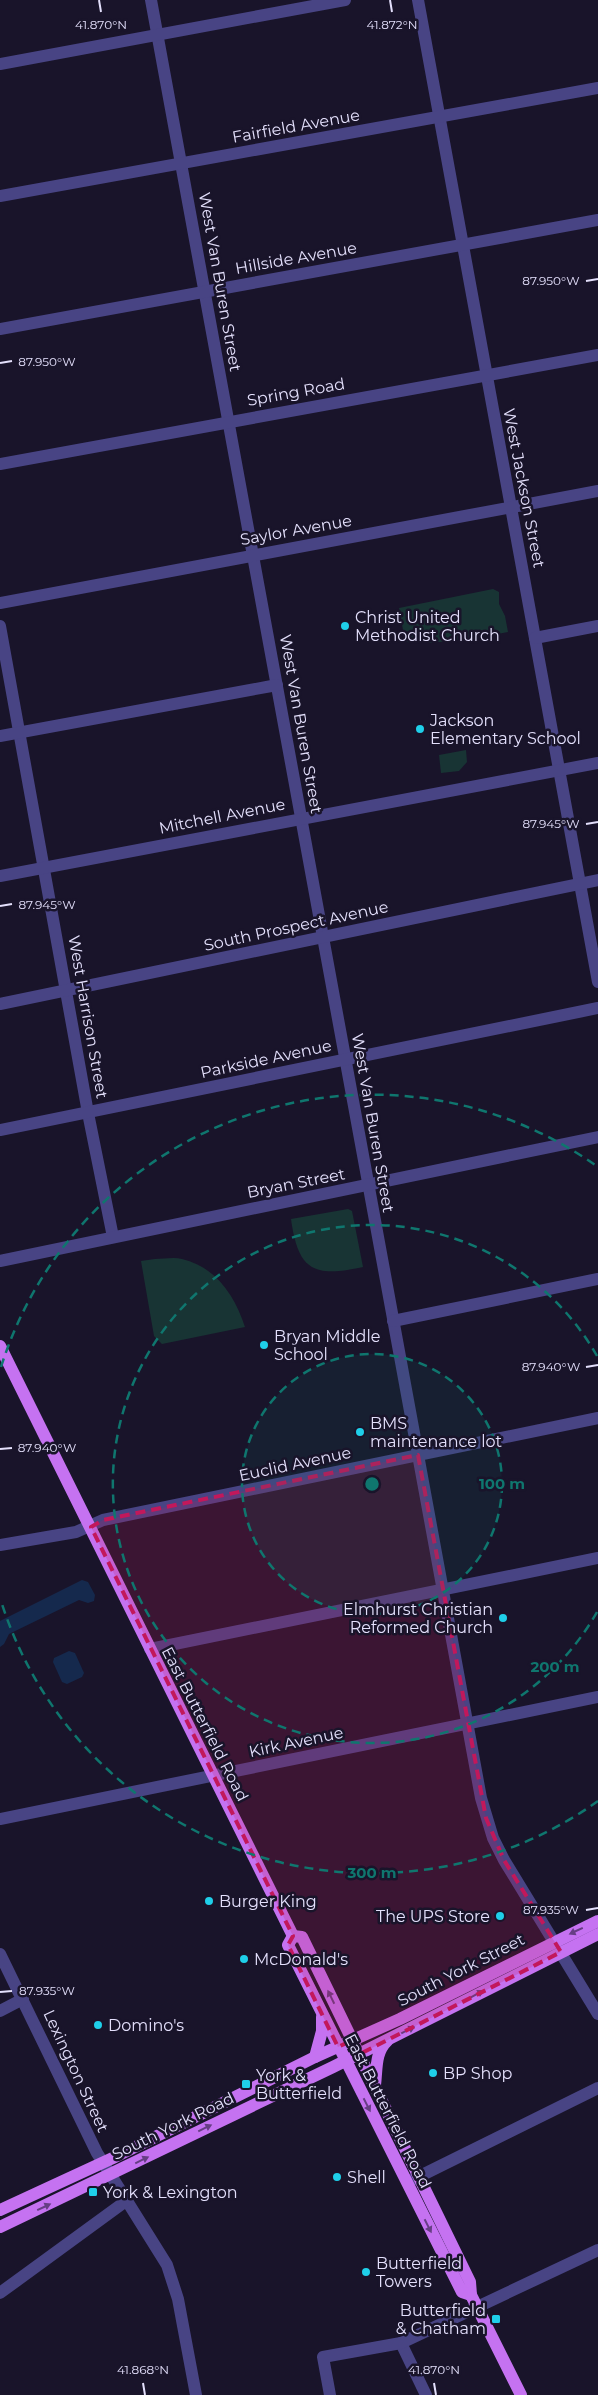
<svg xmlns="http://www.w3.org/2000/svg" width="598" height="2395" font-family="Montserrat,sans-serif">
	<rect width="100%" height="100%" fill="#19142a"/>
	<g fill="#183434">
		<path d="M493,589L499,592V604L505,616L508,632C492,635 415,648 405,641L399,608Z"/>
		<polygon points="466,750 467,762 459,771 441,773 439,755"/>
		<path d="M348,1209L352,1211L363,1267C313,1278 298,1270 291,1219Z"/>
		<path d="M155,1259C164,1259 174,1257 182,1259C216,1267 235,1296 245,1327L162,1344L154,1336L141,1261Z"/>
	</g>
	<g fill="#15294d">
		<polygon points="82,1580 88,1582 95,1595 94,1601 88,1603 79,1600 9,1634 4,1644 0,1647 0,1621"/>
		<polygon points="69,1651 75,1653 84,1673 82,1677 67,1684 62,1682 53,1662 54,1658"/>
	</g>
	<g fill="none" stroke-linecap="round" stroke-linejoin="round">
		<g stroke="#484484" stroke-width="12">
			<polyline points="151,0 481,1798 493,1838 504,1860 598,2014"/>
			<polyline points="418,0 598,982"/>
			<polyline points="0,64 345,0"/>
			<polyline points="0,196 598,88"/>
			<polyline points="0,329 598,220"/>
			<polyline points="0,464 598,355"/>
			<polyline points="0,603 598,491"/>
			<polyline points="0,626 88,1113 113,1237"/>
			<polyline points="535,638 598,626"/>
			<polyline points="0,736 277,685"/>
			<polyline points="0,876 598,763"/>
			<polyline points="0,1004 598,880"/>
			<polyline points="0,1130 598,1008"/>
			<polyline points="0,1261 598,1137"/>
			<polyline points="393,1321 598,1279"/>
			<polyline points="0,1545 76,1532 103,1520 598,1418"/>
			<polyline points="150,1649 598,1558"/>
			<polyline points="0,1819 598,1697"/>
			<polyline points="0,1954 97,2153 167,2265 178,2299 196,2395"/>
			<polyline points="0,2011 23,1999"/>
			<polyline points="410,2181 598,2088"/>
			<polyline points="0,2293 126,2201"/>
			<polyline points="401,2343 426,2395"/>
			<polyline points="330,2395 323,2357 401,2343 598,2250"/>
		</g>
		<g stroke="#c572f1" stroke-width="12">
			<polyline points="0,1346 293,1936"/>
			<polyline points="293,1936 302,1937 470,2282 471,2295 521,2395"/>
			<polyline points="293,1936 288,1945 462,2292 471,2295"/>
			<polyline points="315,2057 322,2031 322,2017"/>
			<path d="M375,2085C377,2070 375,2052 387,2041"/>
			<polyline points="0,2210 115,2157 315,2057 400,2019 598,1921"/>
			<polyline points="0,2227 333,2067 598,1934"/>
		</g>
	</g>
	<defs><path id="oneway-solid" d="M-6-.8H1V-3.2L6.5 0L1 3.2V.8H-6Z" transform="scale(1.25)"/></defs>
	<g fill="#663e84">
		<use href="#oneway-solid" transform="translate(576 1931) rotate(155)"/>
		<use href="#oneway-solid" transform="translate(477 1994) rotate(-28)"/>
		<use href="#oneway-solid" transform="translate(331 1997) rotate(-116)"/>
		<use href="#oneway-solid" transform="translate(408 2030) rotate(-26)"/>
		<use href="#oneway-solid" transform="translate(367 2105) rotate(63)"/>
		<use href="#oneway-solid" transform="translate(205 2128) rotate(-26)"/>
		<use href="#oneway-solid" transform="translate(142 2160) rotate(-26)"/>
		<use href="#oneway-solid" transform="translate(44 2207) rotate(-25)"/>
		<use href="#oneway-solid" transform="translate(428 2226) rotate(63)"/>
	</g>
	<path fill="#c2185b" fill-opacity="0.2" stroke="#c2185b" stroke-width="4" stroke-dasharray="10 6" stroke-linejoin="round" d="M418,1455L486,1818L504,1860L561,1952L360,2054L353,2040L338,2047L288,1945L293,1936L91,1527L103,1520Z"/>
	<path fill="none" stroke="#e4e0fc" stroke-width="2" d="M99,0L101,12M390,0L392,12M586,281L598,279M0,363L12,361M586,824L598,822M0,906L12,904M586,1367L598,1365M0,1449L12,1448M586,1910L598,1908M0,1992L12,1991M143,2383L145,2395M434,2383L436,2395"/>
	<circle cx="372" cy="1484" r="130" fill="#0f766e" fill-opacity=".12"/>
	<g fill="none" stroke="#0f766e" stroke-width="2.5" stroke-dasharray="9 6">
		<circle cx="372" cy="1484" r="130"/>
		<path d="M597 1612A259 259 0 1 1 597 1356"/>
		<path d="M598 1801A389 389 0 0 1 1 1601M1 1367A389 389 0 0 1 598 1167"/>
	</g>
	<g fill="#1fcfe9" stroke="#19142a" stroke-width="2">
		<circle cx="345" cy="626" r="5"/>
		<circle cx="420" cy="729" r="5"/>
		<circle cx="264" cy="1345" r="5"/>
		<circle cx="360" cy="1432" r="5"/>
		<circle cx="503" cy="1618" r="5"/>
		<circle cx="209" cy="1901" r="5"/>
		<circle cx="500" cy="1916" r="5"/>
		<circle cx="244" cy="1959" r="5"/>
		<circle cx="98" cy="2025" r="5"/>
		<circle cx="433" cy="2073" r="5"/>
		<rect x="241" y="2079" width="10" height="10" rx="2.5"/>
		<circle cx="337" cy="2177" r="5"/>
		<rect x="88" y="2187" width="10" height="10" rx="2.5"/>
		<circle cx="366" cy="2272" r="5"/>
		<rect x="491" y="2314" width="10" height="10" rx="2.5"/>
	</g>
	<g text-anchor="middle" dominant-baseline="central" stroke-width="5" stroke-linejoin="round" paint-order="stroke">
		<g font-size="16" fill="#e4e0fc" stroke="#19142a">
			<text transform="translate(296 126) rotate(-10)">Fairfield Avenue</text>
			<text transform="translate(296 258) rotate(-10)">Hillside Avenue</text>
			<text transform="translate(220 282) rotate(80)">West Van Buren Street</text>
			<text transform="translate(296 392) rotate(-10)">Spring Road</text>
			<text transform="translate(524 488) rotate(79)">West Jackson Street</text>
			<text transform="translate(296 530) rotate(-10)">Saylor Avenue</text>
			<text transform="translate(301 724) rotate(80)">West Van Buren Street</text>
			<text transform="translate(222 816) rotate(-11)">Mitchell Avenue</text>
			<text transform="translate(296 926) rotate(-12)">South Prospect Avenue</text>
			<text transform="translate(88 1017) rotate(80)">West Harrison Street</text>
			<text transform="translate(266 1059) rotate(-12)">Parkside Avenue</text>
			<text transform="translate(373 1123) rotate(80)">West Van Buren Street</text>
			<text transform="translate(296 1183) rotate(-11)">Bryan Street</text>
			<text transform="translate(295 1464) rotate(-12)">Euclid Avenue</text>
			<text transform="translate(205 1724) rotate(63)">East Butterfield Road</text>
			<text transform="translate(296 1742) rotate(-12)">Kirk Avenue</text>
			<text transform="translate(461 1970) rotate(-27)">South York Street</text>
			<text transform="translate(76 2071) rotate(65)">Lexington Street</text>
			<text transform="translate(388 2111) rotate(63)">East Butterfield Road</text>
			<text transform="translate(173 2126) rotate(-26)">South York Road</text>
		</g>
		<g font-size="16" fill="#e4e0fc" stroke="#19142a" text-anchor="start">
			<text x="355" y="617">Christ United<tspan x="355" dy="18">Methodist Church</tspan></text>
			<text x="430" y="720">Jackson<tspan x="430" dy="18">Elementary School</tspan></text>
			<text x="274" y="1336">Bryan Middle<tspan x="274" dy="18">School</tspan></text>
			<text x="370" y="1423">BMS<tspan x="370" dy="18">maintenance lot</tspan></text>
			<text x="493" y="1609" text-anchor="end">Elmhurst Christian<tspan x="493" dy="18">Reformed Church</tspan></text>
			<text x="219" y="1901">Burger King</text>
			<text x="490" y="1916" text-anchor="end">The UPS Store</text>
			<text x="254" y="1959">McDonald's</text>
			<text x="108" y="2025">Domino's</text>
			<text x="443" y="2073">BP Shop</text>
			<text x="256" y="2075">York &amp;<tspan x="256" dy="18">Butterfield</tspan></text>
			<text x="347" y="2177">Shell</text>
			<text x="103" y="2192">York &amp; Lexington</text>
			<text x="376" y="2263">Butterfield<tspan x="376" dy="18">Towers</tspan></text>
			<text x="486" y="2310" text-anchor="end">Butterfield<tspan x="486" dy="18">&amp; Chatham</tspan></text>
		</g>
	</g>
	<g font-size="12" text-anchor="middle" fill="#e4e0fc" stroke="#19142a" stroke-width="5" stroke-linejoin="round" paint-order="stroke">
		<text x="101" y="29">41.870°N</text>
		<text x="392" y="29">41.872°N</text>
		<text x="551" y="285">87.950°W</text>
		<text x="47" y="366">87.950°W</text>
		<text x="551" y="828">87.945°W</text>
		<text x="47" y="909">87.945°W</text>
		<text x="551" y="1371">87.940°W</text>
		<text x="47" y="1452">87.940°W</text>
		<text x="551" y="1914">87.935°W</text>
		<text x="47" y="1995">87.935°W</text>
		<text x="143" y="2374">41.868°N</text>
		<text x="434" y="2374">41.870°N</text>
	</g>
	<circle cx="372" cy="1484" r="8" fill="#0f766e" stroke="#19142a" stroke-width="2.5"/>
	<g font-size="15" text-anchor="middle" font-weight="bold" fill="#0f766e" stroke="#19142a" stroke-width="5" stroke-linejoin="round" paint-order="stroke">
		<text x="502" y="1489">100 m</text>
		<text x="555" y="1672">200 m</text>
		<text x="372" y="1878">300 m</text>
	</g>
</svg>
